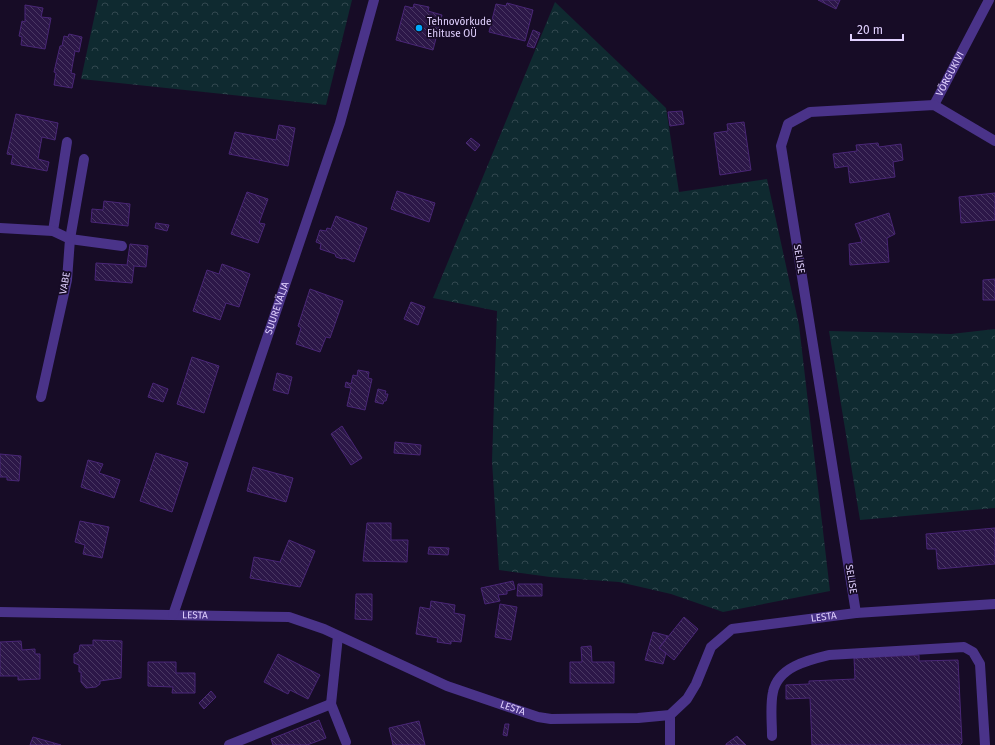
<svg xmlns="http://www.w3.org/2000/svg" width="995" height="745" font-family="'Fira Sans',sans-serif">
	<defs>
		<pattern id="forest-crowns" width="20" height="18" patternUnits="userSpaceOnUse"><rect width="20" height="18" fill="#0f2a30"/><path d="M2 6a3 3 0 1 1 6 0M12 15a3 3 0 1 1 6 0" fill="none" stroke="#32484f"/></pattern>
		<pattern id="building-back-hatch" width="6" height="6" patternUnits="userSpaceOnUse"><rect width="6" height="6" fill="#2c1748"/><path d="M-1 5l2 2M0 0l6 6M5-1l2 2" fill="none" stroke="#4a3863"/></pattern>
	</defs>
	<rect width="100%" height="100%" fill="#170c26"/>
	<g fill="url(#forest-crowns)">
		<polygon points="98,0 352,0 326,105 81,79"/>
		<polygon points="555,2 666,108 679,192 767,179 799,325 830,591 723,612 671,594 619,582 550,577 499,570 492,461 497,311 433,298"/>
		<polygon points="995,329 995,508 860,520 829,331 951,334"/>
	</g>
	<g fill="url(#building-back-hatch)" stroke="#492676">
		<polygon points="818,0 840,0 836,9"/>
		<polygon points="507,3 533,10 525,41 489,32 496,4 506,6"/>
		<polygon points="414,4 429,7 428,11 442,15 433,50 396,40 405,6 413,8"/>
		<polygon points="25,5 43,8 41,17 51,18 45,49 21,45 22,37 19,36 22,21 25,22"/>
		<polygon points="533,30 540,33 534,48 527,46"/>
		<polygon points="69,34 82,37 79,52 75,51 71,73 75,74 72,88 54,85 56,73 54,72 60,46 62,46 64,36 68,37"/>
		<polygon points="682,111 684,124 670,126 668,112"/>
		<polygon points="16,114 58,123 55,140 42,137 38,159 49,162 47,171 11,164 13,155 7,154"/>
		<polygon points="744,122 751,170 720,175 714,133 728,131 727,124"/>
		<polygon points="279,125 295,128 288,166 229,154 235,132 276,140"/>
		<polygon points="471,138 480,145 475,151 466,143"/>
		<polygon points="878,143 879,147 901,144 903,160 893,162 895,177 850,183 848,166 835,168 833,154 857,151 856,145"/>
		<polygon points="397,191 435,203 429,222 391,209"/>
		<polygon points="247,192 268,199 259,223 265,224 258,243 231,234"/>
		<polygon points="995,193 995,220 961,223 959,197"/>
		<polygon points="104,201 130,204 128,226 91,222 92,209 103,210"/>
		<polygon points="889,213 895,234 887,238 889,262 850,265 849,244 862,242 855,224"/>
		<polygon points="336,216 367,228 354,262 344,258 342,259 336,257 335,254 320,249 321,244 316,242 320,230 326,231 327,228 331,229"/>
		<polygon points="156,223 169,225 167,231 155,228"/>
		<polygon points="130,244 148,246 146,267 134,266 132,283 95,280 96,263 127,265"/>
		<polygon points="222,264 250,274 239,307 226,303 220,320 193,311 207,270 219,274"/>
		<polygon points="995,279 995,300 983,300 983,280"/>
		<polygon points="310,289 343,301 330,338 326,337 320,352 296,344 301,328 298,326"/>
		<polygon points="411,302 425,307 418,325 404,319"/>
		<polygon points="192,357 219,366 204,413 177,404"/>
		<polygon points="358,370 369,372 368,378 372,379 365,410 347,406 351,388 345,387 346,382 351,384 353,375 357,376"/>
		<polygon points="277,373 292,377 288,394 273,390"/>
		<polygon points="153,383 168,389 163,402 148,397"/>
		<polygon points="378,389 386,391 385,394 388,394 386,401 384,401 383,404 375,402"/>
		<polygon points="342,426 362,458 351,465 331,434"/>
		<polygon points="395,442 421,445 420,455 394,453"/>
		<polygon points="156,453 188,463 172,512 140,501"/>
		<polygon points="0,454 21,456 19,481 7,480 7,477 0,477"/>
		<polygon points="88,460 103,464 99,473 120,480 114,498 81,487"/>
		<polygon points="253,467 293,478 286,502 247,491"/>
		<polygon points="80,521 109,527 102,558 83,554 85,545 75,542"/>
		<polygon points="367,523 391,523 391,540 408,540 407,562 363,561"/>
		<polygon points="995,528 995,564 938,569 936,549 927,549 926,534"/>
		<polygon points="289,540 315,551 300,587 250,578 254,557 280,562"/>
		<polygon points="429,547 449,548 448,555 428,554"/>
		<polygon points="513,581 515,589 507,591 507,594 498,595 500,601 485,604 481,588"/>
		<polygon points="518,584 542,584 542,596 517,596"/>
		<polygon points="356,594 372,594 372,620 355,619"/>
		<polygon points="431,601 455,605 454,613 465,615 461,642 451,641 451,644 437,642 438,638 416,634 420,607 430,609"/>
		<polygon points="500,604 517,607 511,640 495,637"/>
		<polygon points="684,617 698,629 674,660 659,648"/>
		<polygon points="653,632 668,636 659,648 666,653 663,664 645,660"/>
		<polygon points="93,640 122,641 121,678 100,681 100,684 96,687 86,688 81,682 81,672 79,672 79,665 74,663 74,654 79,652 80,645 93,645"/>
		<polygon points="21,641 22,650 35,649 35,654 40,654 40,679 18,680 18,676 0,676 0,642"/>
		<polygon points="591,646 592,662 614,662 614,683 570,683 570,662 582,662 581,647"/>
		<polygon points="278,654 320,675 308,699 290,690 288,694 264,682"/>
		<polygon points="919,655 919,661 958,660 962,743 960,745 812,745 810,698 786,699 786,685 809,684 809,681 855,679 854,658"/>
		<polygon points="148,662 176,662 176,673 195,673 195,693 172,693 173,687 148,686"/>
		<polygon points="211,691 216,697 204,709 199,703"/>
		<polygon points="319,720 326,738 307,745 273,745 271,739"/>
		<polygon points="419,721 425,745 393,745 389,728"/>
		<polygon points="505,724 509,724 507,736 503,735"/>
		<polygon points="737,736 746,745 726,745 726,744"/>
		<polygon points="33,737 61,745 30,745"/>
	</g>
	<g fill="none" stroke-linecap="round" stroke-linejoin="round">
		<g stroke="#4a3389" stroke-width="10">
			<polyline points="84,159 70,239 122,246"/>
			<polyline points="53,231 67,142"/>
			<polyline points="338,636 331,704 346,742"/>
			<path d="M772,736C772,722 770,705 773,692C778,667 808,660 829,655L964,647L973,652L980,664L985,745"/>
			<polyline points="229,745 331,704"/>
		</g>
		<polyline stroke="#4a3389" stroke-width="10" points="670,715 670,745"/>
		<g stroke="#4a3389" stroke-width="10">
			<path id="s1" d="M934,105L989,0"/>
			<polyline points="0,228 53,231 70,239 67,280 41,397"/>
			<path id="s2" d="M0,612L289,617L324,629L447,686L538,717L551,719L638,718L670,715L687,699L696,684L711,647L732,629L856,613L995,604"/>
			<polyline points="856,613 781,146 788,124 810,112 934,105 995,141"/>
			<path id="s3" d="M173,615L340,123L374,0"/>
		</g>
	</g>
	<circle fill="#00a8fc" stroke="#170c26" stroke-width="1.5" cx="419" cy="28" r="4"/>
	<g text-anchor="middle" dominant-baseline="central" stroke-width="3.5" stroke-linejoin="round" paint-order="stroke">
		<g font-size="10" fill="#e1d1ff" stroke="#170c26" text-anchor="start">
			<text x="427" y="22">Tehnovõrkude<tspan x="427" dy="12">Ehituse OÜ</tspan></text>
		</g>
		<g font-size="10" fill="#e1d1ff" stroke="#170c26">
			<text stroke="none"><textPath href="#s1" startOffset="35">VÕRGUKIVI</textPath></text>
			<text transform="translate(799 259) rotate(81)">SELISE</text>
			<text transform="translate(65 283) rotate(-80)">VABE</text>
			<text stroke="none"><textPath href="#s3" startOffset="324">SUUREVÄLJA</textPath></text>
			<text transform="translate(851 579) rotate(81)">SELISE</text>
			<text stroke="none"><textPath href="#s2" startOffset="195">LESTA</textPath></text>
			<text stroke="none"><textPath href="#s2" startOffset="891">LESTA</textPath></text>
			<text stroke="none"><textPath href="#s2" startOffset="531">LESTA</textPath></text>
		</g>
	</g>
	<path d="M851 34v6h52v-6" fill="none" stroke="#e1d1ff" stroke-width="2"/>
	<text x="857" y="34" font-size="12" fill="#e1d1ff" stroke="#170c26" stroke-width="3" paint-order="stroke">20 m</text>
</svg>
